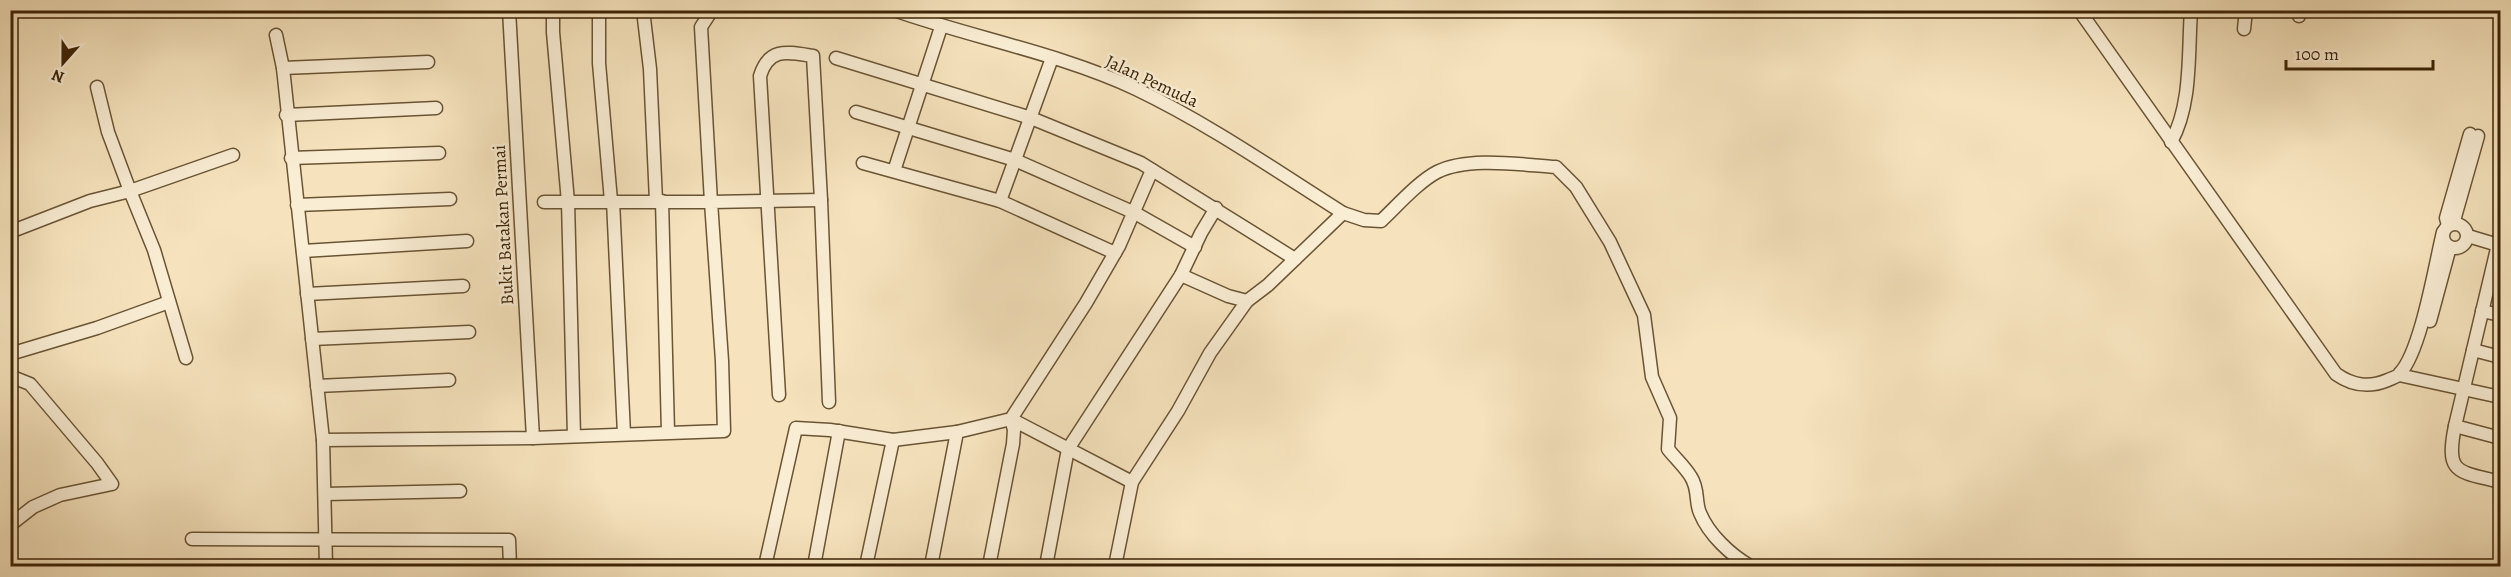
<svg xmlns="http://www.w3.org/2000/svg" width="2511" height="577" font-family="Alegreya,serif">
	<rect width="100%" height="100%" fill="#f6e3bd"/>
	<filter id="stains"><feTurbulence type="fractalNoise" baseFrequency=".00333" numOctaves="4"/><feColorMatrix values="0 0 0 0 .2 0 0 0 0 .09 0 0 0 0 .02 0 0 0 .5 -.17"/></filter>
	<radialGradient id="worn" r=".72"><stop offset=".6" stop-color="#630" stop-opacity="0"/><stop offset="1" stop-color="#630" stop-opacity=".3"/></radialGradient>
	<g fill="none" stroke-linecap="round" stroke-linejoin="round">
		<defs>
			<g id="minor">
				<polyline points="509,10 533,438"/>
				<polyline points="599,10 599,63 611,201"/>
				<polyline points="643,10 650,69 656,201"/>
				<path d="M894,10C973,38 1059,53 1136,89C1209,124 1275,170 1343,213L1364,220L1381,221C1397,206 1418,182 1437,172C1469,156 1522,165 1556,167L1576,187L1610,242L1644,315L1652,377L1670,418L1668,449C1675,458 1685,467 1691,477C1699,489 1695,502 1700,513C1709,535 1731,555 1750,566"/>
				<path d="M2079,10L2336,374C2353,386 2369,388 2388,380C2392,378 2398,377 2400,373C2421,351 2435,265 2443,232"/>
				<polyline points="2299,16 2299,10"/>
				<polyline points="2244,29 2246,10"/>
				<polyline points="276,35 283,68 323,440"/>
				<polyline points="836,58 1031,118 1141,163 1295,259"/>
				<polyline points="283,68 428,62"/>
				<polyline points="97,87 108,132 130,191 233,155"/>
				<polyline points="856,112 1015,160 1135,213 1195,247"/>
				<polyline points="286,115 436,108"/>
				<path d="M2171,142C2192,105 2188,53 2191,10"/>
				<polyline points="291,158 439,153"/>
				<polyline points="863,163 1000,201 1115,253"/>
				<polyline points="894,171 941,27"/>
				<polyline points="613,201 624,434"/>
				<polyline points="662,201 668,432"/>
				<polyline points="1000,201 1052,58"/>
				<polyline points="544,202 568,202 553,32 553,10"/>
				<polyline points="297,205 450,199"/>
				<circle cx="2455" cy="236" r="12"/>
				<polyline points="2453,224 2478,136"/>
				<polyline points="2448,225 2446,218 2470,134"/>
				<polyline points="10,232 90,201 130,191 154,250 186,358"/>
				<polyline points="2468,236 2498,245"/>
				<polyline points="2500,236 2455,426 2500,438"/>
				<polyline points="303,251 467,241"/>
				<polyline points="1181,275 1228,296 1247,301"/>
				<polyline points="307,294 463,286"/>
				<polyline points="2482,311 2500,315"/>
				<polyline points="2430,321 2450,247"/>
				<polyline points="312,339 469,332"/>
				<polyline points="2473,350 2500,357"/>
				<polyline points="10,354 97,328 169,302"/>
				<polyline points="2399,375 2500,397"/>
				<polyline points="10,376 30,384 97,463 112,484 60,495 33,507 10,525"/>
				<polyline points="317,386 449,380"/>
				<path d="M779,395L760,76C769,47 787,52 813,56L821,200L829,402"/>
				<polyline points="1011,419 1132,482"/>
				<path d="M2455,426C2445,475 2458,471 2500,482"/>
				<polyline points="574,436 568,202 711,202 701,27 712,10"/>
				<polyline points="325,494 460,491"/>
				<polyline points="192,539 509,540 510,566"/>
				<polyline points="326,566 323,440 533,438 724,431 722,361 711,202 821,200"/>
				<polyline points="765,566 796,428 830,430 893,440 957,432"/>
				<polyline points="814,566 839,431"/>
				<polyline points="866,566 893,440"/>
				<polyline points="931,566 957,432 1011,419 1086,303 1119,246 1152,170"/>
				<polyline points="989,566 1013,444 1014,430 1011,419"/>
				<polyline points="1046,566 1068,449 1181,275 1201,233 1216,208"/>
				<polyline points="1115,566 1132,482 1178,411 1210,353 1247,301 1268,285 1343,213"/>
			</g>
		</defs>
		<use href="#minor" stroke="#6a5434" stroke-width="15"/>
		<use href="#minor" stroke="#f9edd4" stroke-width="12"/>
	</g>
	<g text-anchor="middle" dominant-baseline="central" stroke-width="5" stroke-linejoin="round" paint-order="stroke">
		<g font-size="18" fill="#3c2406" stroke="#f9edd4">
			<text transform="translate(1152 81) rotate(25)">Jalan Pemuda</text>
			<text transform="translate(503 225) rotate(-93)">Bukit Batakan Permai</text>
		</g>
	</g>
	<rect width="2511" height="577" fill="none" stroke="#f6e3bd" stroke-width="36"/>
	<rect x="12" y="12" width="2487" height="553" fill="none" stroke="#3c2406" stroke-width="3"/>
	<rect x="18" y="18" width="2475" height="541" fill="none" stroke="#3c2406" stroke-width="1.5"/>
	<g transform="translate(63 63) rotate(201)" stroke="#f9edd4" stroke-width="4.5" paint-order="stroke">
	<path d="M0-4.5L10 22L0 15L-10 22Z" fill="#3c2406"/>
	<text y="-9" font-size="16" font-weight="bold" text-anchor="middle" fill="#3c2406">N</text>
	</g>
	<path d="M2286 60v9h147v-9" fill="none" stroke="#3c2406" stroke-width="3"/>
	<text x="2295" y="60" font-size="18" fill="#3c2406" stroke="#f9edd4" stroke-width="4.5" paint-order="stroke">100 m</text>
	<rect width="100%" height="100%" filter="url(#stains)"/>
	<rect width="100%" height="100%" fill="url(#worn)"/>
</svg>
